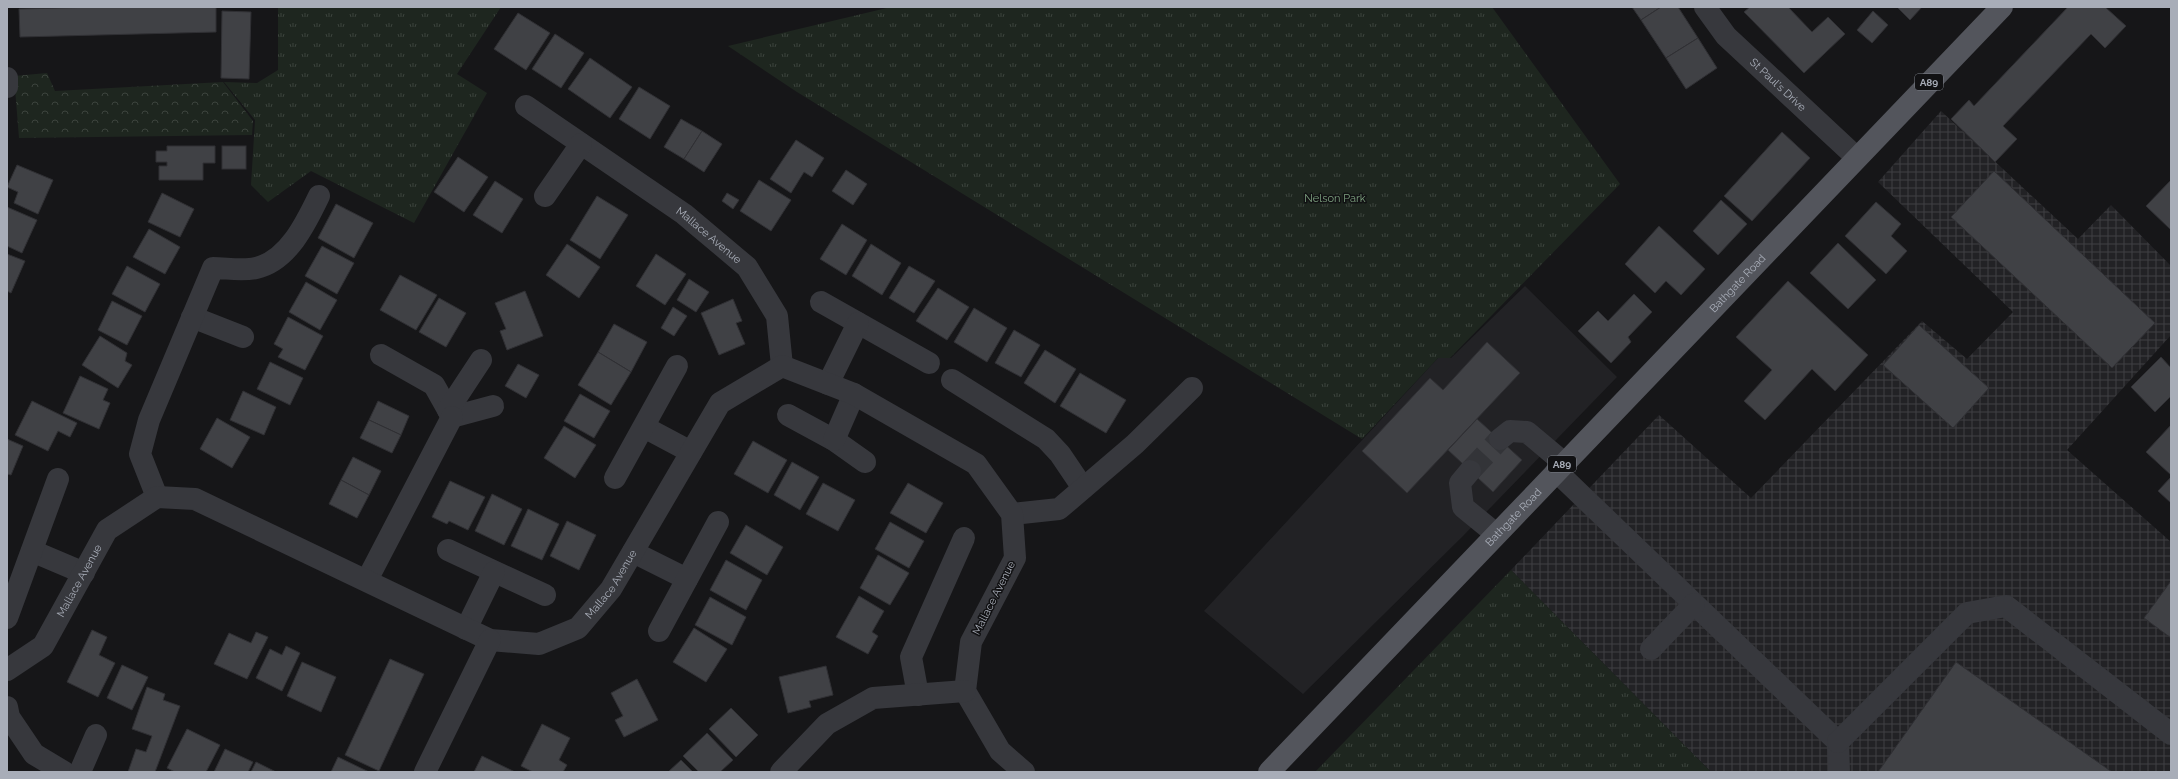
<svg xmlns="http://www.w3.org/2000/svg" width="2178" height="779" font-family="Raleway,sans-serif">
	<defs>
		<pattern id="industrial-grid" width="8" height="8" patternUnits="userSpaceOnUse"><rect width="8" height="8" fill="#222225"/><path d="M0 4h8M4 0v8" fill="none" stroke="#3f3f43"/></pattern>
		<pattern id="grass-tufts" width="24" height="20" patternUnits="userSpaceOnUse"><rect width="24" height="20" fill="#1e261f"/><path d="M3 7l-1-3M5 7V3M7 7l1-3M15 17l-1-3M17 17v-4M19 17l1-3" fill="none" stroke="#3c433d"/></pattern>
		<pattern id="forest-crowns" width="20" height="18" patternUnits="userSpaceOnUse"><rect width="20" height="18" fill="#1e261f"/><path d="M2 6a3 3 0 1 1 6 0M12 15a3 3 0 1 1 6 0" fill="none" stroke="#3c433d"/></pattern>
	</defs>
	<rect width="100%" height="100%" fill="#161618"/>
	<polygon fill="#222225" points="1525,286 1617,377 1463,536 1303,694 1204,611 1438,358 1451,358"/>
	<polygon fill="url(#industrial-grid)" points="1941,111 2078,239 2111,205 2171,266 2171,335 2067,450 2171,542 2171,772 1711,772 1511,570 1659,415 1751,498 1922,321 1967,359 2013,312 1878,182"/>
	<g fill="url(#grass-tufts)">
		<polygon points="278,7 501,7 457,74 487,93 414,223 311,171 268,202 251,185 255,120 224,82 257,83 278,70"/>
		<polygon points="891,7 1492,7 1620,184 1450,358 1438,358 1362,439 797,92 728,46"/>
		<polygon points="1511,570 1711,772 1315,772"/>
	</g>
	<polygon fill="url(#forest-crowns)" points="47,73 55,91 223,82 253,121 252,135 19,138 14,76"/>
	<g fill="#404145" stroke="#303034">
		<polygon points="100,7 216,7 216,32 20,37 19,9"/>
		<polygon points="1632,7 1661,7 1641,20"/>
		<polygon points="1661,7 1678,7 1698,38 1666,58 1641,20"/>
		<polygon points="1750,7 1788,7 1812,32 1828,17 1845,34 1804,73 1744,12"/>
		<polygon points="1897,7 1922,7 1910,20"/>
		<polygon points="2068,7 2105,7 2126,26 2105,48 2091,34 2003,126 2017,139 1995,162 1951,119 1969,100 1974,106"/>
		<polygon points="222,11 251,12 249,79 221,78"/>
		<polygon points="1873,11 1888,25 1872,43 1857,30"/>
		<polygon points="518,13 550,33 526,70 494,49"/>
		<polygon points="555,34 584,53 561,88 532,69"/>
		<polygon points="1698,38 1717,68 1686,89 1666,58"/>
		<polygon points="590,58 632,87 610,118 568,89"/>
		<polygon points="639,87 670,106 650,139 619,119"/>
		<polygon points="681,119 702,131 684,159 664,147"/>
		<polygon points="702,131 722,144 704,172 684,159"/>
		<polygon points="1782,132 1810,158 1752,221 1724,196"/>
		<polygon points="796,140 824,158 812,177 804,172 791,193 770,179"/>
		<polygon points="167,146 215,146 215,163 203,163 203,180 159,180 159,166 167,166 167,162 156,162 156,151 167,151"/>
		<rect x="222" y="146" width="24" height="23"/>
		<polygon points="458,157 488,177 464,212 434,192"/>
		<polygon points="17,165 53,180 38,214 14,203 18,192 7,187"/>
		<polygon points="846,170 867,184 853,205 832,191"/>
		<polygon points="1994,171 2155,323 2112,368 1951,217"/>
		<polygon points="759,180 791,200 771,231 740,211"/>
		<polygon points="2171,180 2171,230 2146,206"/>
		<polygon points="495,181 523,199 502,233 473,215"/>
		<polygon points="162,193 194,209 180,237 148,222"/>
		<polygon points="727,193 739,200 733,209 722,201"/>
		<polygon points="597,196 628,215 600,259 570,240"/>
		<polygon points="1721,200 1747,224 1718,255 1693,231"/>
		<polygon points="1876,202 1901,224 1891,236 1907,251 1886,274 1845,236"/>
		<polygon points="336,204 373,223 354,258 318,238"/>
		<polygon points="7,207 37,220 22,253 7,246"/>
		<polygon points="842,224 867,240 846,275 820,259"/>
		<polygon points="1659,226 1705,269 1681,295 1666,281 1655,293 1625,264"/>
		<polygon points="149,229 180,247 165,274 133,257"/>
		<polygon points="1838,243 1876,280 1848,309 1810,273"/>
		<polygon points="567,244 600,267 579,298 546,275"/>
		<polygon points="871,244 901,263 882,295 852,276"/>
		<polygon points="322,246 354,263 337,294 305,276"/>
		<polygon points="7,254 25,261 11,293 7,291"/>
		<polygon points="656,254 686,274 665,305 636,286"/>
		<polygon points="127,266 160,284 145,312 112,294"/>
		<polygon points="909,266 935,281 914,313 889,298"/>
		<polygon points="400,275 437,295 416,330 380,310"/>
		<polygon points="689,279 709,292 696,312 677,300"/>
		<polygon points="1788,281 1868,355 1835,391 1812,369 1765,420 1744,401 1772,370 1736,337"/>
		<polygon points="306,282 337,300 320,330 289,312"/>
		<polygon points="938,288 969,307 947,340 916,321"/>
		<polygon points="525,291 543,336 507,350 500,331 506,329 495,303"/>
		<polygon points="1634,294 1652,312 1628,337 1631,342 1611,363 1578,331 1598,311 1608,321"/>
		<polygon points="439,298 466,313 446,347 419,332"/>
		<polygon points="733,299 742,321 736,323 745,344 719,355 701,313"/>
		<polygon points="112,301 142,316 127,345 98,330"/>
		<polygon points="673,307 687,316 674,336 661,328"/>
		<polygon points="974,308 1007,328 987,362 954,342"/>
		<polygon points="288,317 323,336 305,370 278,357 283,349 274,344"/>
		<polygon points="614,324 647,342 631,372 598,352"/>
		<polygon points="1919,325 1989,388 1953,428 1883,365"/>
		<polygon points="1014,330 1040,345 1021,377 995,363"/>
		<polygon points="100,336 127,353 125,361 132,365 118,388 82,365"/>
		<polygon points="1487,342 1520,373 1407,493 1362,451 1430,378 1443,390"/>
		<polygon points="1045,350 1076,369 1055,403 1024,383"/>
		<polygon points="598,352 631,372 611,405 578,385"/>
		<polygon points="2161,357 2171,368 2171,396 2155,412 2131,387"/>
		<polygon points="270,362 303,378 290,405 257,389"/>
		<polygon points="518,364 539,375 526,398 505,386"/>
		<polygon points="1080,373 1126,400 1106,433 1060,406"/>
		<polygon points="80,376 108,389 103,400 110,403 99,429 63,413"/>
		<polygon points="243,391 276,407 264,435 230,420"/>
		<polygon points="580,394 610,411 594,438 564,421"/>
		<polygon points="32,401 77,423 70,437 58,431 48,451 15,435"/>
		<polygon points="378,401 409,416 401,435 369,420"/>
		<polygon points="217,418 250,437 232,468 200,449"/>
		<polygon points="1477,419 1522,460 1493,492 1448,450"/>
		<polygon points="369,420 401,435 392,453 360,438"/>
		<polygon points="2171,425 2171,475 2146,452"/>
		<polygon points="564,426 596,445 575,478 544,458"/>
		<polygon points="7,439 23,446 11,475 7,474"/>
		<polygon points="753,441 787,460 768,493 734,474"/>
		<polygon points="353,457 381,471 369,495 341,480"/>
		<polygon points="792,462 819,477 800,510 774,495"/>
		<polygon points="2171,477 2171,503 2158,491"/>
		<polygon points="341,480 369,495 357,518 329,504"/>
		<polygon points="450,481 485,497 468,530 449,521 447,524 432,517"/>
		<polygon points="823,483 855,500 838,531 806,514"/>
		<polygon points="908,483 943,503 926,533 890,513"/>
		<polygon points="492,494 522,509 504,545 475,531"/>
		<polygon points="528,509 559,524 542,560 511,546"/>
		<polygon points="567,521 596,535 579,570 550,556"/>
		<polygon points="890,522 924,541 909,568 875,549"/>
		<polygon points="746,525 783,547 767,575 730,553"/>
		<polygon points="878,555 909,573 890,605 860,588"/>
		<polygon points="726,560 762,580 746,610 710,590"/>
		<polygon points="2171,581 2171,638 2144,618"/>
		<polygon points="859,596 884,611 872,632 878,636 868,654 836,637"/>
		<polygon points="710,597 746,617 732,645 695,625"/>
		<polygon points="694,628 727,649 706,682 673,662"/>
		<polygon points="92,630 107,637 99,655 115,663 98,697 67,682"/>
		<polygon points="256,632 268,637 247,679 214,664 229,633 251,643"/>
		<polygon points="286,646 300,653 282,691 256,678 270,649 282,655"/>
		<polygon points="390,659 424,674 379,771 345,755"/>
		<polygon points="302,662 336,677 321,712 287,696"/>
		<polygon points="1956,662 2112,772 1878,772"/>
		<polygon points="122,665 148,677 132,710 107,698"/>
		<polygon points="826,666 833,695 809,701 811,707 788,713 779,677"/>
		<polygon points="637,679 658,720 624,737 615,720 623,716 611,693"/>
		<polygon points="147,687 165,694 163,700 180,706 155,772 128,772 136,749 146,752 152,736 132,729"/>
		<polygon points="731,708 758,735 736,757 709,729"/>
		<polygon points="542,724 570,738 559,760 567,765 563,772 533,772 521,766"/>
		<polygon points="187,729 220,745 206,772 175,772 167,768"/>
		<polygon points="707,733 733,760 720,772 699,772 683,756"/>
		<polygon points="225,749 253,762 248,772 214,772"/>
		<polygon points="482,756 515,772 474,772"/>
		<polygon points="338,757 369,772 331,772"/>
		<polygon points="681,760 693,772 668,772"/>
		<polygon points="256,762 276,772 251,772"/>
	</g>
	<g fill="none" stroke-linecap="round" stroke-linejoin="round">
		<polyline stroke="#333438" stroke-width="22" stroke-dasharray="22 11" stroke-linecap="butt" points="1470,471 1500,439"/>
		<g stroke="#37383d" stroke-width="22">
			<path id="s1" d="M1705,7L1726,36L1856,157"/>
			<polyline points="7,78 7,87"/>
			<path id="s2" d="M526,106L684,214L747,267L777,316L782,366"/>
			<polyline points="545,196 581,144"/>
			<polyline points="821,302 929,363"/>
			<polyline points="192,317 243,337"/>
			<polyline points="381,355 434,385 452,417 493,406"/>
			<polyline points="952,380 1046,439 1060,454 1083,488"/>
			<polyline points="828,384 858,323"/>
			<polyline points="448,410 481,360"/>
			<polyline points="788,415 834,440 865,462"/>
			<polyline points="644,427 691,452"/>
			<polyline points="1500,439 1510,431 1527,432 1564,463"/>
			<polyline points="834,440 854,394"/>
			<polyline points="1470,471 1460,483 1463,507 1496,534"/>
			<polyline points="1556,471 1838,742 1839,772"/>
			<polyline points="615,478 677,366"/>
			<path d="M157,497L140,454L149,420L213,268C226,268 243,271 256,268C288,261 306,223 319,196"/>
			<polyline points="1012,514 1059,509 1135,444 1192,388"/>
			<polyline points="448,550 545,595"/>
			<polyline points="32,551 84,573"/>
			<polyline points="633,552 687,579"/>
			<polyline points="367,580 452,417"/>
			<polyline points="7,618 58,479"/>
			<polyline points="466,629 494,572"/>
			<polyline points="659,631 718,522"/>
			<polyline points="1651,649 1694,604"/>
			<path id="s3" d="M7,670L43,646L107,530L157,497L195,499L490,640L539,644L578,628L611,589L720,403L782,366L854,394L976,464L1012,514L1015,558L971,642L965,691L1000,751L1024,772"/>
			<polyline points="918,695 911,657 964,538"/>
			<polyline points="7,707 9,717 34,754 64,772"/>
			<polyline points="1838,742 1967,613 2006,606 2171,734"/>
			<polyline points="80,772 96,735"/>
			<polyline points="425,772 490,640"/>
			<polyline points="781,772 827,724 873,698 965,691"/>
		</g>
		<path stroke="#53555c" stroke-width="22" id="s4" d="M1269,772L2002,7"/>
	</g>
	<g text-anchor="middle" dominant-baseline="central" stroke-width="3" stroke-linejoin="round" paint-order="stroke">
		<g fill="#111113" stroke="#7b7e86" stroke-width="1">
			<rect x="1915" y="74" width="28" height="16" rx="3"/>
			<rect x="1548" y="456" width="28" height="16" rx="3"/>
		</g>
		<g font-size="10" font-weight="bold" fill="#a8adb8">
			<text x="1929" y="82">A89</text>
			<text x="1562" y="464">A89</text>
		</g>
		<g font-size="11" fill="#a8adb8" stroke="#111113">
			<text stroke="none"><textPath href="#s1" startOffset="107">St Paul's Drive</textPath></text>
			<text stroke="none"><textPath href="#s2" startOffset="224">Mallace Avenue</textPath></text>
			<text stroke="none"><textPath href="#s4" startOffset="677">Bathgate Road</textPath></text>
			<text stroke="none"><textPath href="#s4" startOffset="353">Bathgate Road</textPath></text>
			<text stroke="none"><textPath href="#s3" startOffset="118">Mallace Avenue</textPath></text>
			<text stroke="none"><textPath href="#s3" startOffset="747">Mallace Avenue</textPath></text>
			<text transform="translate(994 598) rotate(-63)">Mallace Avenue</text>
		</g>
		<g font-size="11" fill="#7fa381" stroke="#111113">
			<text x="1335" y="198">Nelson Park</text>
		</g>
	</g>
	<rect width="2178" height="779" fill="none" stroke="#a8adb8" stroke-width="16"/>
</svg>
